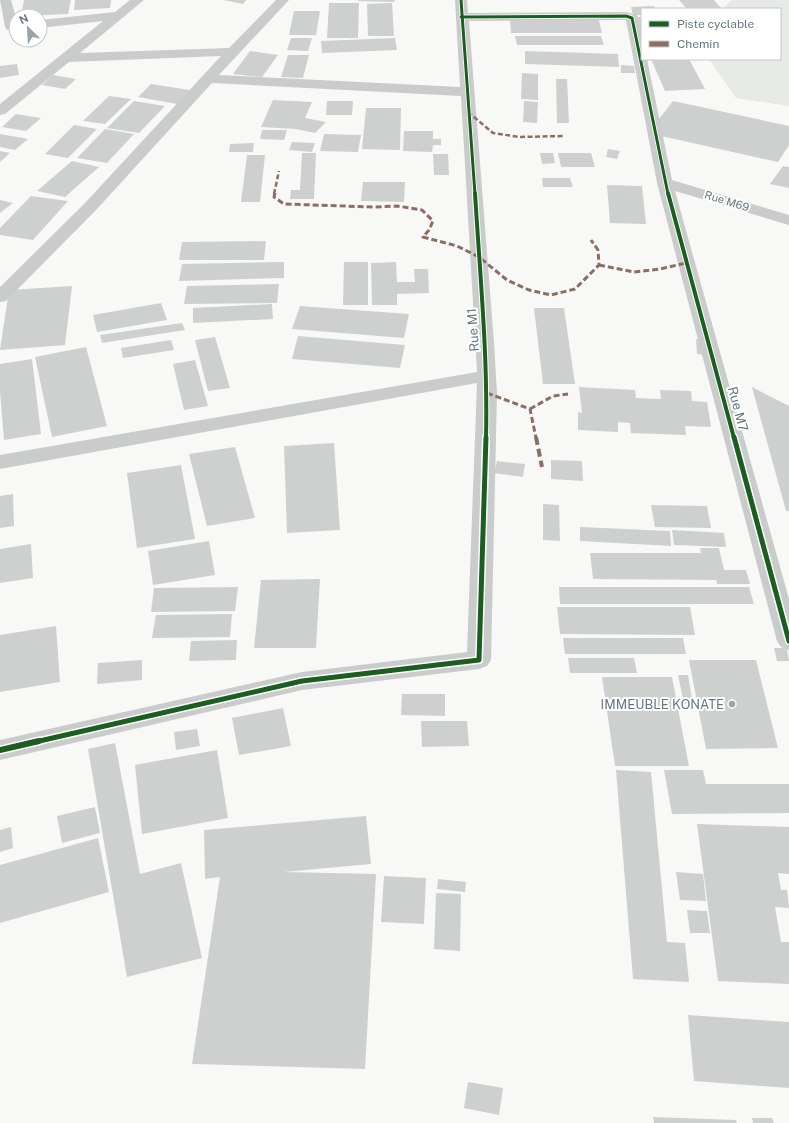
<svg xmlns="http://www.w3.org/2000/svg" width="789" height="1123" font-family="'Public Sans',sans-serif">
	<rect width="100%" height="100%" fill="#f8f8f7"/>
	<polygon fill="#e7e9e4" points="731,0 789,0 789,106 736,98 709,59 780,59 780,9 722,9"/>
	<g fill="#ced0d0">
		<polygon points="24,0 71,0 68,14 21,16"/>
		<polygon points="75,0 111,0 110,8 74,10"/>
		<polygon points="223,0 246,0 243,4"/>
		<polygon points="358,0 395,0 394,2 358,1"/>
		<polygon points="679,0 714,0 721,8 687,9"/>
		<polygon points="329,3 359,3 358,38 327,38"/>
		<polygon points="392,3 394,36 368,36 367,4"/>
		<polygon points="654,6 655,9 642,9 642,15 633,15 631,7"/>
		<polygon points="294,11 320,11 316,35 289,35"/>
		<polygon points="633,17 642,17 642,29 640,29"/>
		<polygon points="510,20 599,20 602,33 511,33"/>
		<polygon points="515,36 601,36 604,45 517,45"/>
		<polygon points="291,38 312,38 308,51 287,50"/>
		<polygon points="395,38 397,50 322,53 321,41"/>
		<polygon points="250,51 278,55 262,77 233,74"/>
		<polygon points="525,51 618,54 619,67 525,64"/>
		<polygon points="288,55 309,55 303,78 281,77"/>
		<polygon points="651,59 689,59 705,89 665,91"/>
		<polygon points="17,64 19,75 0,78 0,66"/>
		<polygon points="621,65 634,66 635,73 621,73"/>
		<polygon points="522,73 538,74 538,100 521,99"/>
		<polygon points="53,75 76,79 65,89 42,85"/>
		<polygon points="556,79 567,79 569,123 557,123"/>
		<polygon points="151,84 190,90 177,104 138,97"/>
		<polygon points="109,96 131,99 105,124 83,121"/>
		<polygon points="273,100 312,102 305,118 326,122 315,133 296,129 261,127"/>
		<polygon points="134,101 165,106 139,133 107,128"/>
		<polygon points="327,101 353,101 352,115 326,115"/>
		<polygon points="524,101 538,102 537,123 523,122"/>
		<polygon points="673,101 789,126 789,145 778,162 648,133"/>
		<polygon points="366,108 401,108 400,150 362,149"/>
		<polygon points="16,114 41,118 26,131 2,127"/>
		<polygon points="74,125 97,129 68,158 45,154"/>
		<polygon points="105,129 134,134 107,163 77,158"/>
		<polygon points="262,130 287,130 284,140 260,139"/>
		<polygon points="404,131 433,131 433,139 441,139 441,145 433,145 432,152 403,151"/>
		<polygon points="0,134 28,139 15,150 0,147"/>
		<polygon points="324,134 361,135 358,152 320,151"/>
		<polygon points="292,142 315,143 312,152 289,150"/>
		<polygon points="254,143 253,152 229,152 230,144"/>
		<polygon points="608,149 620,151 617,159 606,157"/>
		<polygon points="0,151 10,153 0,162"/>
		<polygon points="302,153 316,153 314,199 290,199 291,190 300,190"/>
		<polygon points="540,153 553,153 555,163 542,164"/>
		<polygon points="558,153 591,153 595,167 561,167"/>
		<polygon points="433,154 448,154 449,175 434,175"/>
		<polygon points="247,155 265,155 260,202 241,202"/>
		<polygon points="72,161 99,167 65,197 37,191"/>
		<polygon points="783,166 789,167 789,188 770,184"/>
		<polygon points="542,178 570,178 573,187 543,187"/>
		<polygon points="363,182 405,182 404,202 361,201"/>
		<polygon points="607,185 642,186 646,224 610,223"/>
		<polygon points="31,196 68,201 33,240 0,235 0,228"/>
		<polygon points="0,200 13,203 0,213"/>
		<polygon points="266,241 264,260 179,260 182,242"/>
		<polygon points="284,262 284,278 179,281 182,264"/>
		<polygon points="344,262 368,262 368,305 343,305"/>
		<polygon points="396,262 397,282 415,282 414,269 428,269 429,293 397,294 397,305 372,305 371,263"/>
		<polygon points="279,284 277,303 184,304 187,286"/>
		<polygon points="72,286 65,345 0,350 9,290"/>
		<polygon points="161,303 167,320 97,332 93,315"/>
		<polygon points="272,304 273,319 193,323 193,308"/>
		<polygon points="300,306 409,314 404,338 292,329"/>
		<polygon points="534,308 564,308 575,384 543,384"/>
		<polygon points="182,323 185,330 102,343 100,335"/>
		<polygon points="298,336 405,345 400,368 292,359"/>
		<polygon points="215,337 230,388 208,391 195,340"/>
		<polygon points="696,339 710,340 711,355 697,354"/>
		<polygon points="171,340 174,350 123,358 121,348"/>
		<polygon points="86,347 107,426 52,437 35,357"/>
		<polygon points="32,359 41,434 4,440 0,391 0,364"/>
		<polygon points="195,360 208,406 184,410 173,364"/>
		<polygon points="579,387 635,390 636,398 661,399 660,390 691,391 692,401 707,402 711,427 685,426 686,435 631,433 630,423 618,422 618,432 578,430 578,412 582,413"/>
		<polygon points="752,387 789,406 789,511 786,511"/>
		<polygon points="334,443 340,530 287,533 284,446"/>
		<polygon points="235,447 255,518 207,526 189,454"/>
		<polygon points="551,460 582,461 583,481 551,479"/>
		<polygon points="497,461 525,464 523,477 494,473"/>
		<polygon points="181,465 195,539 137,548 127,473"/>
		<polygon points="13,494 14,526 0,528 0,496"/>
		<polygon points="543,504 559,505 560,541 543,540"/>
		<polygon points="651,505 707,506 711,528 655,527"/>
		<polygon points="580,527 670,531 671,546 580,541"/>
		<polygon points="672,530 724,533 726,547 674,545"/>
		<polygon points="209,541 215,575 153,585 148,551"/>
		<polygon points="31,544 33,578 0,583 0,549"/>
		<polygon points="700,548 719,548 724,570 746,570 750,584 717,584 716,580 593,579 590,553 701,553"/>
		<polygon points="320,579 316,648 254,648 261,580"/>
		<polygon points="238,587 235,611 151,612 154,588"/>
		<polygon points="559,587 749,587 754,604 560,604"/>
		<polygon points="557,607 690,607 695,635 560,634"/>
		<polygon points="232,614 230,637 152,638 156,615"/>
		<polygon points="56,626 60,682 0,692 0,635"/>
		<polygon points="563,638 683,638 686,654 565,654"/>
		<polygon points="237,640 236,660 189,661 191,641"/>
		<polygon points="774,648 787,648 789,661 777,661"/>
		<polygon points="568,658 634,658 637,673 570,673"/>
		<polygon points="142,660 142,680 97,684 98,663"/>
		<polygon points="689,660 756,660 778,748 706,749"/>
		<polygon points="678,675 688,675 693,704 684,704"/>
		<polygon points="602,677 672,677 689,766 615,766"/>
		<polygon points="402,694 445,694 445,716 401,715"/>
		<polygon points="283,708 291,746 239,755 232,718"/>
		<polygon points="421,721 467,721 469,746 422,747"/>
		<polygon points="197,729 200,746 176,750 174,732"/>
		<polygon points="115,743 140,874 181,863 202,958 127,977 88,749"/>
		<polygon points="217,750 228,818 142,834 135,765"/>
		<polygon points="616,770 651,772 667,942 685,943 689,982 633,979"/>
		<polygon points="664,770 703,770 706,784 789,784 789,813 672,814"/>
		<polygon points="95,807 100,833 62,843 57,816"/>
		<polygon points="366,816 371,864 284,872 376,874 365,1069 192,1064 220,877 205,879 204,830"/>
		<polygon points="697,824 789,827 789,874 778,873 781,890 787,890 789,908 775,907 781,942 789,942 789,984 718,981"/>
		<polygon points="11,827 13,848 0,852 0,830"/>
		<polygon points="98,838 109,892 0,923 0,865"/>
		<polygon points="676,872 703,874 706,901 680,900"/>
		<polygon points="384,876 426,878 424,924 381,922"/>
		<polygon points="438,879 466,882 465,892 437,889"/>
		<polygon points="436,893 461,894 460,951 434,949"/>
		<polygon points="687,910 707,911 710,933 690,933"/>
		<polygon points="688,1015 789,1022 789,1088 694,1081"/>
		<polygon points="468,1082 503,1088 499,1115 464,1108"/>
		<polygon points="653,1117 736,1120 737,1123 654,1123"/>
		<polygon points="752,1118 772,1118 774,1123 753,1123"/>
	</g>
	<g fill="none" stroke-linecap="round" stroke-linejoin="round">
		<g fill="#cacccc" fill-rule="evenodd">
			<polygon points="0,0 11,0 16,17 16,30 7,30 5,27"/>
			<polygon points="130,0 144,0 80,53 229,48 276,0 289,0 219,75 460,87 455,0 467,0 468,13 626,12 637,15 642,35 642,59 647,59 672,180 789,215 789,225 675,191 789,599 789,650 781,647 777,641 657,183 626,20 469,21 494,343 497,393 491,660 487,666 479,669 302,690 0,760 0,740 302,672 467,652 477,383 0,469 0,455 477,372 461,96 212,83 97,209 6,301 0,302 0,287 85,203 221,56 69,62 5,114 0,115 0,104 103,21 40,28 40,20 115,12"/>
		</g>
		<g stroke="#8d6e63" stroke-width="2.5" stroke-dasharray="5 2.5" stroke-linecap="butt">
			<polyline points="468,112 493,133 519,137 564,136"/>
			<polyline points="274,194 279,171"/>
		</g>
		<g stroke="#8d6e63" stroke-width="3" stroke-dasharray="6 3" stroke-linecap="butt">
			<polyline points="275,193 274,197 284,204 373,207 397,206 422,210 433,221 429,230 423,237 457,246 479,257 507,280 529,290 551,295 575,289 599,265 598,250 591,240"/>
			<polyline points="599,265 634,272 660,269 686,263"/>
			<polyline points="487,393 530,409 536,438"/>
			<polyline points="530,409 553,396 568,394"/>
		</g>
		<polyline stroke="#8d6e63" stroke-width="4" stroke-dasharray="8 4" stroke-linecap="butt" points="536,437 542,467"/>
		<defs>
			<g id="cycleway-far3">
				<polyline points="461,0 475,194"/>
				<polyline points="461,17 626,16 632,18 668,194"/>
			</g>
			<g id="cycleway-far2">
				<path d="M475,193C480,275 488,356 486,438"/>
				<polyline points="668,193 734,438"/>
			</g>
			<g id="cycleway-far1">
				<polyline points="734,437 789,641"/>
				<polyline points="35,742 302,681 479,660 486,437"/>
			</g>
			<polyline id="cycleway" points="0,750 39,741"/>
		</defs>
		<use href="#cycleway-far3" stroke="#fff" stroke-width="4.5"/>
		<use href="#cycleway-far2" stroke="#fff" stroke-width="6"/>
		<use href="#cycleway-far1" stroke="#fff" stroke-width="8"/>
		<use href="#cycleway" stroke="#fff" stroke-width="9"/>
		<use href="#cycleway-far3" stroke="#1b5e20" stroke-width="3"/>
		<use href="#cycleway-far2" stroke="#1b5e20" stroke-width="4"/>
		<use href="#cycleway-far1" stroke="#1b5e20" stroke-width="5"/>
		<use href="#cycleway" stroke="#1b5e20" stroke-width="6"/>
	</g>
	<circle fill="#98a4aa" stroke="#fff" stroke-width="1.5" cx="732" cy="704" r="4"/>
	<g text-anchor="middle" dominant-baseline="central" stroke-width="4" stroke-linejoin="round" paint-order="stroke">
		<g font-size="11" fill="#657780" stroke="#fff">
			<text transform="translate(727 201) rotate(17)">Rue M69</text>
		</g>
		<g font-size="13" fill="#657780" stroke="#fff">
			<text transform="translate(473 330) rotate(-94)">Rue M1</text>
			<text transform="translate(738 409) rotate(75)">Rue M7</text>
		</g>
		<g font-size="13" fill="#657780" stroke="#fff" text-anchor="end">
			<text x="724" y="704">IMMEUBLE KONATE</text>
		</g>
	</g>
	<rect x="641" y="8" width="140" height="52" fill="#ffffff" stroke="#c1c9cc"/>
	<rect x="649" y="21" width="20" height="6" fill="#1b5e20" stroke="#c1c9cc"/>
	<text x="677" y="28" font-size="12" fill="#657780">Piste cyclable</text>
	<rect x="649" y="41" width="20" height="6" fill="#8d6e63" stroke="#c1c9cc"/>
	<text x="677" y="48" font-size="12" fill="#657780">Chemin</text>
	<g transform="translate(28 28) rotate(335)"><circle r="19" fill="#ffffff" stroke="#c1c9cc"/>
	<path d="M0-3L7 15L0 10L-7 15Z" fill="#98a4aa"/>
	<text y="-6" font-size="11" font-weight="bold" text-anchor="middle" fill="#657780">N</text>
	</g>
</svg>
